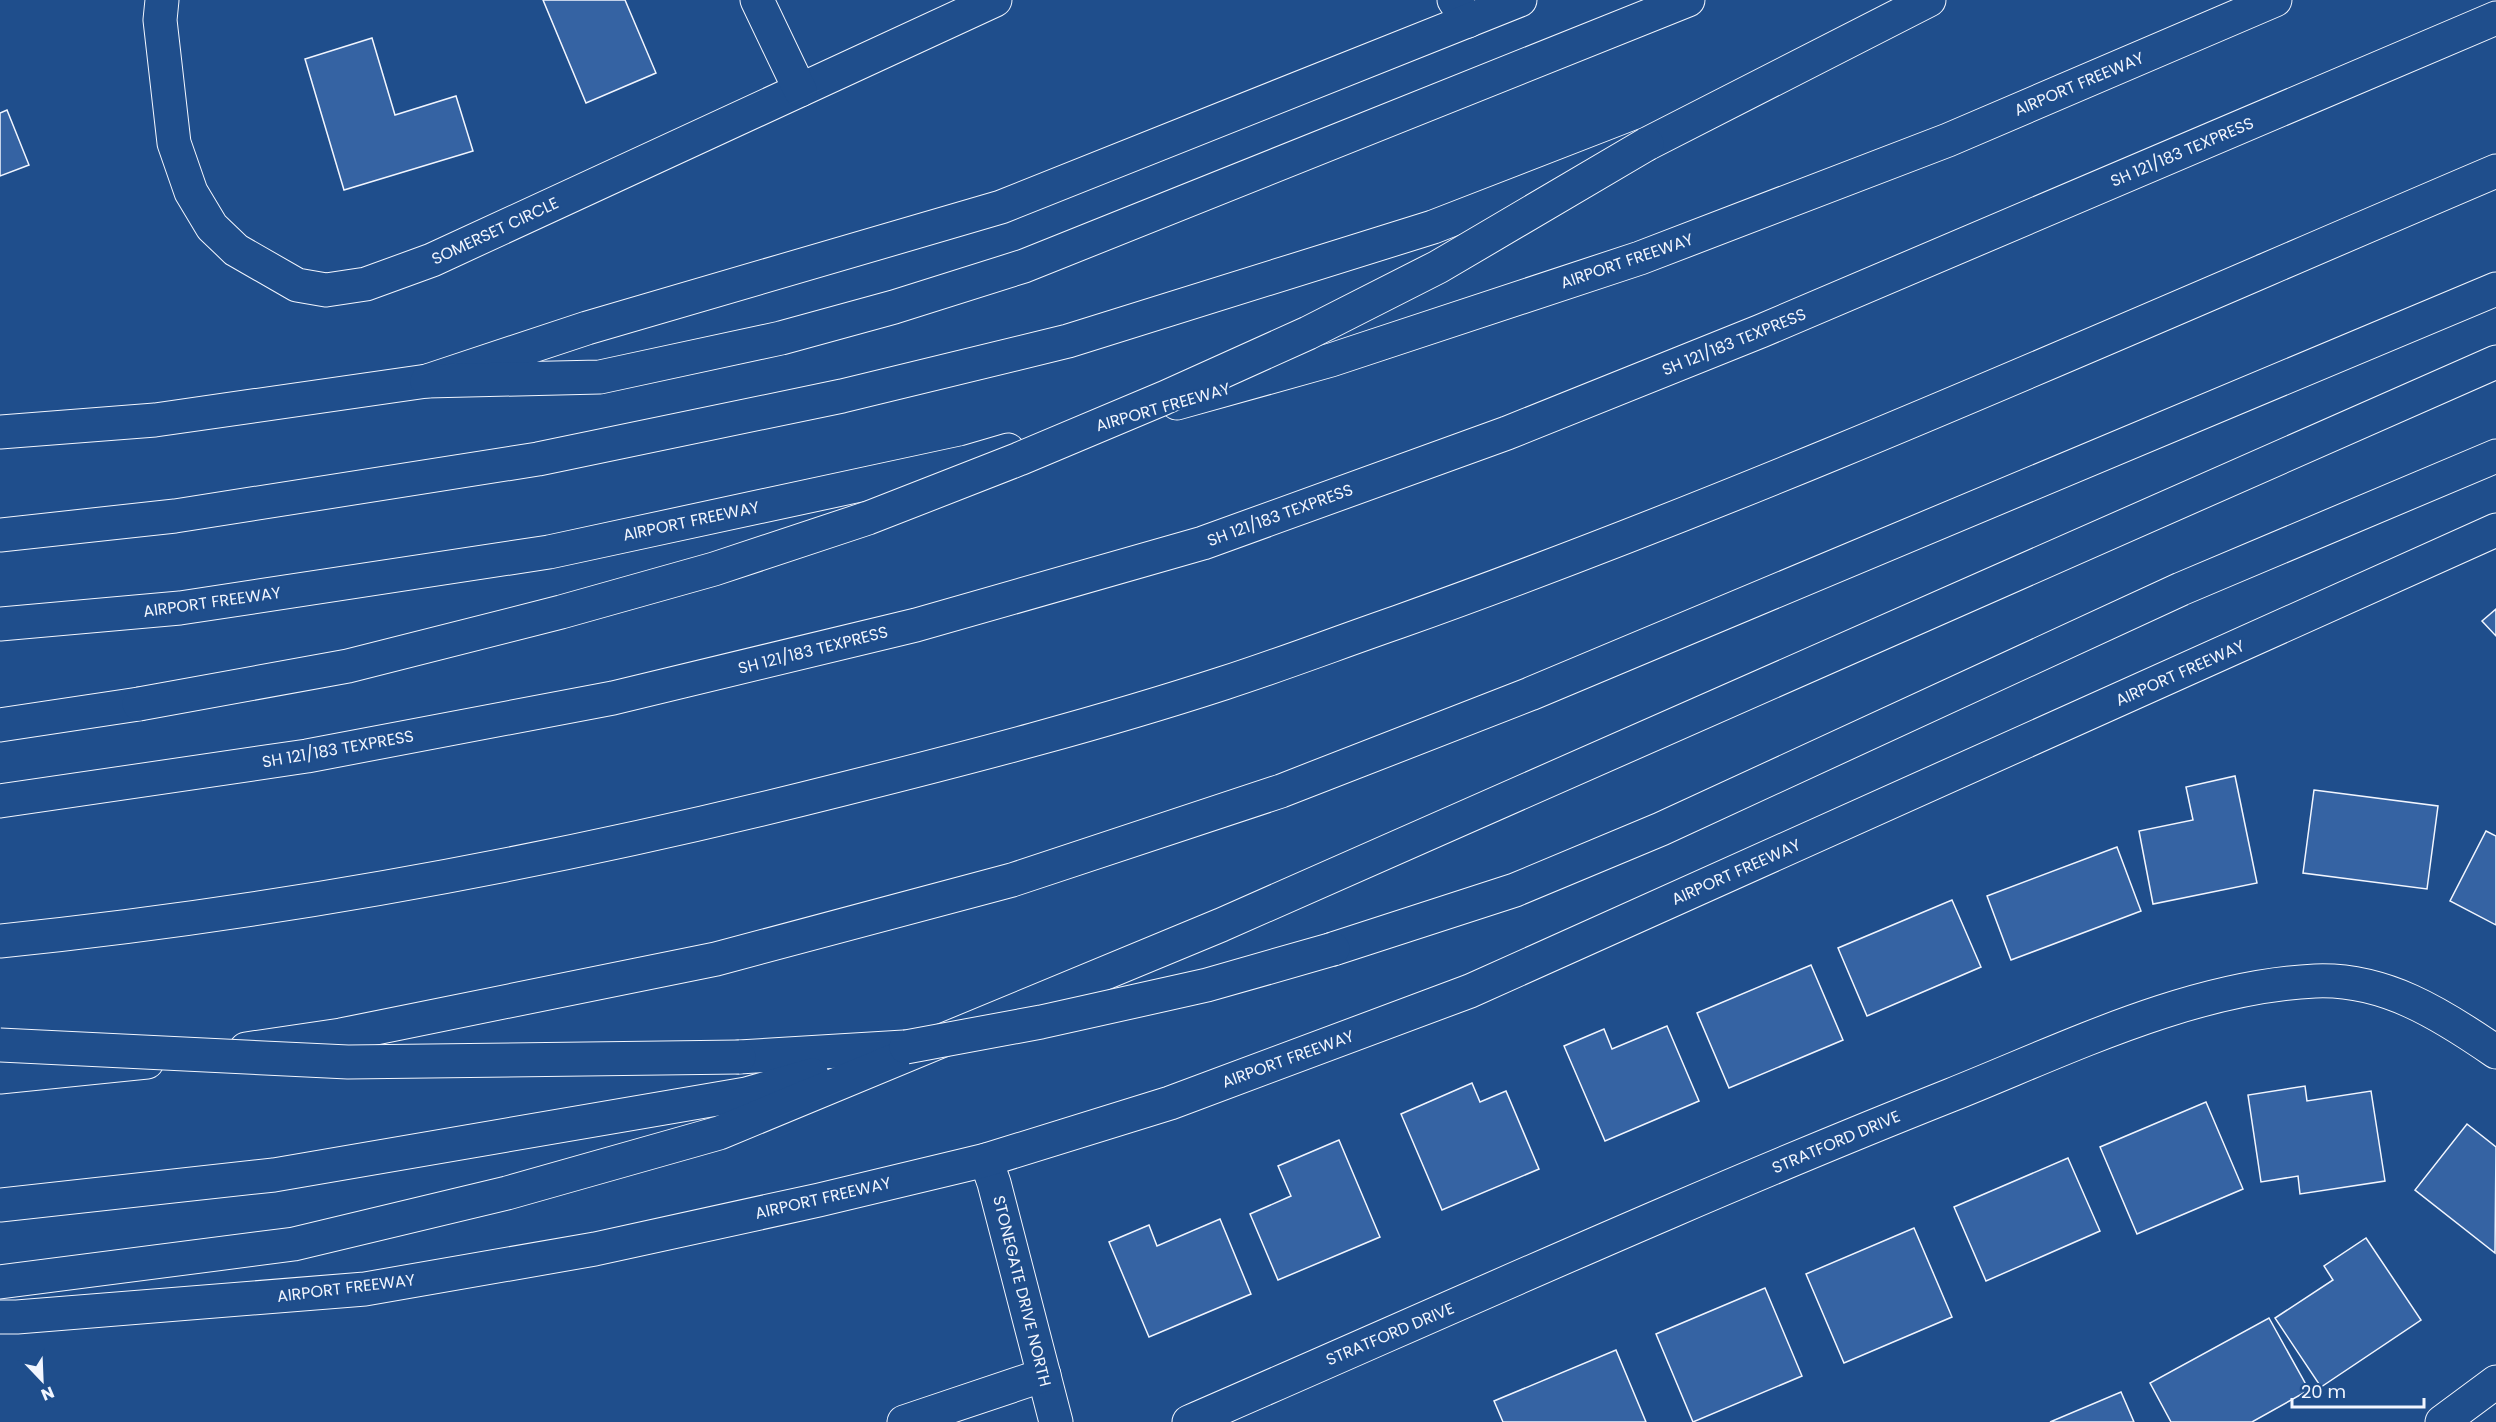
<svg xmlns="http://www.w3.org/2000/svg" width="2496" height="1422" font-family="Poppins,sans-serif">
	<rect width="100%" height="100%" fill="#1f4e8c"/>
	<g fill="#3563a3" stroke="#f2f6ff" stroke-width="1.5">
		<polygon points="543,0 625,0 656,73 586,103"/>
		<polygon points="372,38 395,115 456,96 473,151 344,190 305,59"/>
		<polygon points="7,110 29,165 0,176 0,113"/>
		<polygon points="2496,609 2496,636 2482,621"/>
		<polygon points="2235,776 2257,883 2153,904 2139,831 2193,820 2186,787"/>
		<polygon points="2314,790 2438,806 2427,889 2303,873"/>
		<polygon points="2486,831 2496,836 2496,925 2450,901"/>
		<polygon points="2117,847 2141,911 2011,960 1987,896"/>
		<polygon points="1952,900 1981,967 1867,1016 1838,948"/>
		<polygon points="1811,965 1843,1040 1729,1088 1697,1013"/>
		<polygon points="1667,1026 1699,1101 1605,1141 1564,1046 1604,1029 1612,1049"/>
		<polygon points="1472,1083 1480,1102 1506,1091 1539,1169 1442,1210 1401,1114"/>
		<polygon points="2305,1086 2307,1101 2371,1091 2385,1181 2300,1194 2298,1176 2261,1182 2248,1095"/>
		<polygon points="2206,1102 2243,1189 2137,1234 2100,1147"/>
		<polygon points="2467,1124 2496,1147 2495,1253 2415,1190"/>
		<polygon points="1339,1140 1380,1237 1278,1280 1250,1214 1291,1196 1278,1166"/>
		<polygon points="2068,1158 2100,1231 1986,1281 1954,1207"/>
		<polygon points="1220,1219 1251,1294 1149,1337 1109,1242 1149,1225 1157,1246"/>
		<polygon points="1914,1228 1952,1317 1844,1363 1806,1274"/>
		<polygon points="2366,1238 2421,1320 2321,1387 2275,1318 2333,1280 2324,1266"/>
		<polygon points="1765,1288 1802,1376 1693,1422 1656,1334"/>
		<polygon points="2269,1318 2309,1390 2252,1422 2171,1422 2150,1383"/>
		<polygon points="1616,1350 1646,1422 1503,1422 1494,1401"/>
		<polygon points="2121,1392 2134,1422 2050,1422"/>
	</g>
	<g fill="none" stroke-linecap="round" stroke-linejoin="round">
		<defs>
			<g id="minor">
				<polyline points="162,0 160,20 174,143 191,192 212,227 236,250 297,285 326,290 366,284 432,260 995,0"/>
				<polyline points="757,0 800,90"/>
				<polyline points="1454,0 1468,21"/>
				<polyline points="986,1160 994,1183 1056,1422"/>
				<polyline points="904,1422 1044,1375"/>
				<path d="M1189,1422C1442,1312 1694,1197 1951,1095C2066,1049 2190,987 2315,981C2384,978 2441,1014 2496,1052"/>
				<polyline points="2442,1422 2496,1382"/>
			</g>
			<g id="major">
				<polyline points="0,432 155,420 427,381 587,328 1001,207 1520,0"/>
				<polyline points="0,1317 17,1317 365,1289 595,1249 819,1200 986,1160 1170,1103 1470,991 2496,530"/>
			</g>
			<g id="highway">
				<polyline points="427,381 600,377 781,338 894,307 1024,266 1688,0"/>
				<polyline points="1177,403 1331,360 1640,258 1948,140 2275,0"/>
				<polyline points="0,535 175,516 538,459 842,396 1068,341 1433,227 1647,144 1929,0"/>
				<polyline points="0,624 180,608 549,552 967,462 1008,450"/>
				<polyline points="0,725 139,704"/>
				<polyline points="0,801 307,756 613,698 916,625 1203,543 1507,433 1761,331 2496,18"/>
				<path d="M0,941C284,912 566,859 843,789C971,757 1098,724 1224,683C1283,664 1340,642 1398,622C1771,489 2132,326 2496,171"/>
				<polyline points="1333,949 1515,890 1661,829 2181,589 2496,456"/>
				<polyline points="246,1049 341,1035 716,959 1012,880 1281,791 1530,694 2496,289"/>
				<polyline points="739,1057 904,1047"/>
				<polyline points="0,1077 147,1062"/>
				<polyline points="0,1205 274,1175 746,1094 812,1075"/>
				<polyline points="0,1282 294,1244 507,1193 719,1133 1221,925 2496,362"/>
			</g>
		</defs>
		<use href="#minor" stroke="#f2f6ff" stroke-width="35"/>
		<use href="#major" stroke="#f2f6ff" stroke-width="35"/>
		<use href="#highway" stroke="#f2f6ff" stroke-width="35"/>
		<use href="#minor" stroke="#1f4e8c" stroke-width="33"/>
		<use href="#major" stroke="#1f4e8c" stroke-width="33"/>
		<use href="#highway" stroke="#1f4e8c" stroke-width="33"/>
		<defs>
			<g id="highway-bridge">
				<polyline points="139,704 348,666 561,612 714,569 868,518 1019,459 1164,398 1308,333 1438,267 1647,144"/>
				<polyline points="0,1045 348,1062 739,1057"/>
				<polyline points="906,1047 1041,1022 1207,985 1333,949"/>
			</g>
		</defs>
		<use href="#highway-bridge" stroke="#f2f6ff" stroke-width="35" stroke-linecap="butt"/>
		<use href="#highway-bridge" stroke="#1f4e8c" stroke-width="33"/>
	</g>
	<g text-anchor="middle" dominant-baseline="central" stroke-width="4.5" stroke-linejoin="round" paint-order="stroke">
		<g font-size="16" fill="#f2f6ff" stroke="#1f4e8c">
			<text transform="translate(2079 84) rotate(-23)">AIRPORT FREEWAY</text>
			<text transform="translate(2182 152) rotate(-23)">SH 121/183 TEXPRESS</text>
			<text transform="translate(495 231) rotate(-25)">SOMERSET CIRCLE</text>
			<text transform="translate(1627 261) rotate(-19)">AIRPORT FREEWAY</text>
			<text transform="translate(1734 342) rotate(-22)">SH 121/183 TEXPRESS</text>
			<text transform="translate(1163 407) rotate(-16)">AIRPORT FREEWAY</text>
			<text transform="translate(1280 515) rotate(-20)">SH 121/183 TEXPRESS</text>
			<text transform="translate(691 521) rotate(-12)">AIRPORT FREEWAY</text>
			<text transform="translate(212 602) rotate(-8)">AIRPORT FREEWAY</text>
			<text transform="translate(813 650) rotate(-14)">SH 121/183 TEXPRESS</text>
			<text transform="translate(2180 673) rotate(-24)">AIRPORT FREEWAY</text>
			<text transform="translate(338 749) rotate(-10)">SH 121/183 TEXPRESS</text>
			<text transform="translate(1736 872) rotate(-24)">AIRPORT FREEWAY</text>
			<text transform="translate(1288 1059) rotate(-20)">AIRPORT FREEWAY</text>
			<text transform="translate(1836 1142) rotate(-23)">STRATFORD DRIVE</text>
			<text transform="translate(823 1198) rotate(-13)">AIRPORT FREEWAY</text>
			<text transform="translate(346 1288) rotate(-7)">AIRPORT FREEWAY</text>
			<text transform="translate(1022 1291) rotate(76)">STONEGATE DRIVE NORTH</text>
			<text transform="translate(1390 1334) rotate(-23)">STRATFORD DRIVE</text>
		</g>
	</g>
	<g transform="translate(42 1380) rotate(157)" stroke="#1f4e8c" stroke-width="4.5" paint-order="stroke">
	<path d="M0-4.5L10 22L0 15L-10 22Z" fill="#f2f6ff"/>
	<text y="-9" font-size="16" font-weight="bold" text-anchor="middle" fill="#f2f6ff">N</text>
	</g>
	<path d="M2292 1398v9h132v-9" fill="none" stroke="#f2f6ff" stroke-width="3"/>
	<text x="2301" y="1398" font-size="18" fill="#f2f6ff" stroke="#1f4e8c" stroke-width="4.5" paint-order="stroke">20 m</text>
</svg>
